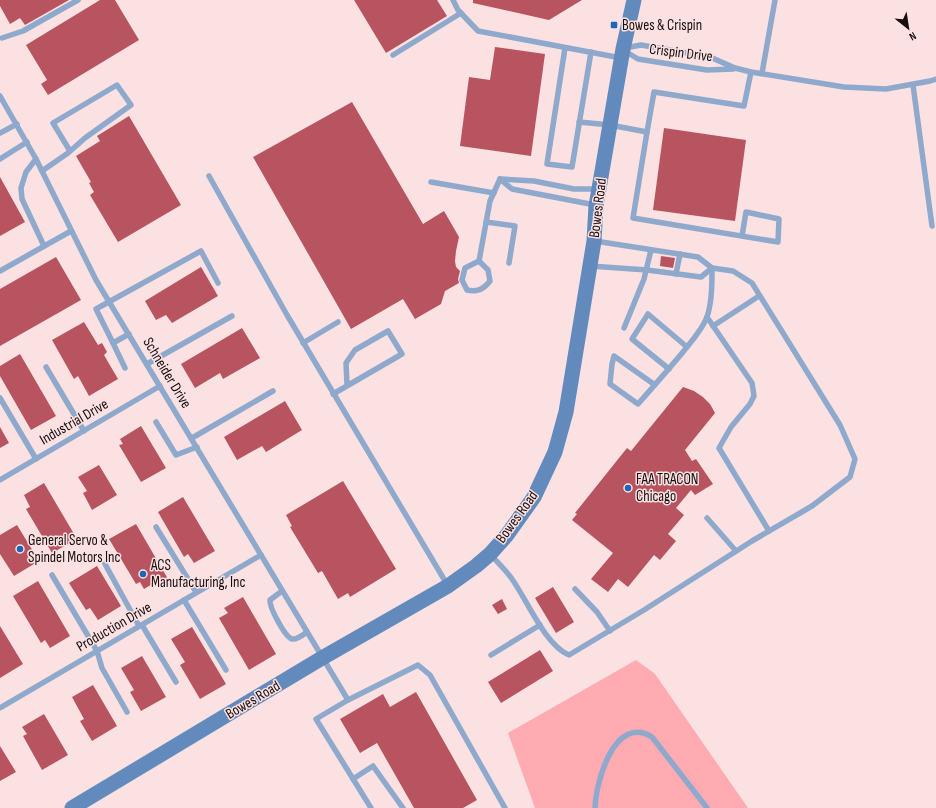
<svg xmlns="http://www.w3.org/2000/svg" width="936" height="808" font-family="'Sofia Sans Condensed',sans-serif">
	<rect width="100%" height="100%" fill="#fbe1e2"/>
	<polygon fill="#ffabb1" points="636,660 655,674 748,808 535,808 508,733"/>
	<g fill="#b85460">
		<polygon points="0,0 69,0 25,25 20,18 10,24 0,6"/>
		<polygon points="100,0 115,0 139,40 48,95 41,84 47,80 26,45"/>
		<polygon points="354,0 437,0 447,16 386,53"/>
		<polygon points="473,0 582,0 549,20 473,3"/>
		<polygon points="495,47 545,54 531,156 460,146 469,77 490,80"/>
		<polygon points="352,102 423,224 444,211 459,237 456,251 455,261 456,267 460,271 458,279 459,283 445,291 441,304 415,319 403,299 351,329 253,157"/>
		<polygon points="129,116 181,205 118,242 90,195 94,192 89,183 91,182 76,156 100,141 97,136"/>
		<polygon points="664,128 746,140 735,221 653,210"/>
		<polygon points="0,177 25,222 0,236"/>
		<polygon points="661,256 675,258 673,268 660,266"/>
		<polygon points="56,257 81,300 0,346 0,289"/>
		<polygon points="201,267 218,296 172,323 166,315 156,320 145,301"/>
		<polygon points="84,322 98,345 102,343 107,352 104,355 118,379 89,396 78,376 74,379 52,340"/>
		<polygon points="242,328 260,358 223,379 220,373 195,388 181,364"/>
		<polygon points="20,354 56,416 31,430 0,376 0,366"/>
		<polygon points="683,387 694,391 703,397 710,404 715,413 685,450 692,461 696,459 713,484 695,495 691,490 676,508 684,515 668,534 676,541 660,560 654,555 628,587 618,579 608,592 591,579 613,553 572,520 577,514 575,513 627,448 631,451"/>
		<polygon points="285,401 302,430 266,452 262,446 237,460 224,437"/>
		<polygon points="141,426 166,468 141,482 119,445 123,444 120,439"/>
		<polygon points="0,427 9,443 0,448"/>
		<polygon points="99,465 117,495 92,510 83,493 87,491 78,477"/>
		<polygon points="343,481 396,569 350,597 348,593 338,599 322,571 318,573 290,527 292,526 286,515"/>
		<polygon points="44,483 77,539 52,553 26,509 30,507 24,495"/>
		<polygon points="183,497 215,551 194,563 188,554 184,557 158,512"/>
		<polygon points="136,524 168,579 156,586 154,583 144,589 140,582 136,584 109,539"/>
		<polygon points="17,525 39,561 14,576 0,554 0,535"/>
		<polygon points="97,566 121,606 98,620 90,608 86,610 69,583"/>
		<polygon points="38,581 70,636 50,648 45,640 41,643 13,596"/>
		<polygon points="553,587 574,622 556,633 535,598"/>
		<polygon points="243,597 276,654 249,670 219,618 228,613 224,608"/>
		<polygon points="502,599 507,609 498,614 492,605"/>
		<polygon points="0,626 23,664 0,678"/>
		<polygon points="192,627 226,684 200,699 180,665 185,662 171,639"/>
		<polygon points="540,650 553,671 501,703 488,682"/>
		<polygon points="142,656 166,697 141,711 130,692 134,690 121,668"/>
		<polygon points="93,685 117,726 92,741 80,721 84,719 72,697"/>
		<polygon points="416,692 477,800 463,808 414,808 377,743 360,753 340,719 383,694 390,707"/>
		<polygon points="44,714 68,755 42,770 23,736 27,734 22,727"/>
		<polygon points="0,746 16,772 0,781"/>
	</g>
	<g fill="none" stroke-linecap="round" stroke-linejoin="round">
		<g stroke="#8ea9cc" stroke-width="5.5">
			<polyline points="453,0 458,10 478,31 621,58"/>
			<polyline points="2,38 23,31 78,0"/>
			<polyline points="565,48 547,164 572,167 591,52"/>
			<polyline points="625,48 641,45 710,57 735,68 751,72 844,87 886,89 930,81 936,79"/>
			<polyline points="623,50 638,59 707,70 733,69"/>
			<polyline points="393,55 461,13"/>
			<polyline points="762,73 775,0"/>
			<polyline points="913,85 932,226"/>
			<polyline points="0,96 36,159 96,280 348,700 316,719 371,808"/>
			<polyline points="579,122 610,125 647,132 654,92 744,106 751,72"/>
			<polyline points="647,132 633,218 778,242 779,219 746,212 742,236"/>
			<polyline points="0,133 17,124"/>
			<polyline points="0,159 27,142"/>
			<polyline points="36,159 26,172 21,188 22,199 44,246"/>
			<polyline points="42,171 68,153 85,138 131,105 117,85 53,123 70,151"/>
			<polyline points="209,176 287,315 448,586"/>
			<polyline points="500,179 512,189 595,205"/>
			<polyline points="500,179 534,181 574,189 599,189"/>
			<polyline points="431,182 494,193"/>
			<polyline points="486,222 515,226 509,263"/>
			<path d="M479,261L465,268L462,280L467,290C477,292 483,290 490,281L488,270L479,261L490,201L500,179"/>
			<polyline points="590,266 647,270 701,277 712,268 698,257 595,241"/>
			<polyline points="0,271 71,231"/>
			<polyline points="676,274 680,254"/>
			<polyline points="707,317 752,383 754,396 750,404 731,427 719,448 769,531"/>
			<polyline points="713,326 759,296"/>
			<polyline points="624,328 644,279 651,250"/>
			<polyline points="129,334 113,343 96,309 201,251 218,283"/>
			<polyline points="113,343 125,368"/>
			<polyline points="303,343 338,322"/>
			<polyline points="147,364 232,316"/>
			<polyline points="46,367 84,431"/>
			<polyline points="669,369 632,339 648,314 687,347"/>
			<polyline points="333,394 402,354 388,331 355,350 346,363 347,385"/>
			<polyline points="0,398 36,459"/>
			<polyline points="156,422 176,455 197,447"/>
			<polyline points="192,438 273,391"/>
			<polyline points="0,480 160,386"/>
			<polyline points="707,518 736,551"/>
			<polyline points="156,527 196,592"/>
			<path d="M491,555C498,563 506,570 512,579C527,600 545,645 569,655L644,610L752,541L812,506L850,477L855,459L840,425L752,283L733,271L712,268C712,284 712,302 707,317C702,330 691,342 683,352C668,370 653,387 638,404L610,384L612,364L614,356L655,385"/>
			<polyline points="105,564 139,626"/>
			<polyline points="52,575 97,651 102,668 127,712"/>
			<polyline points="575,589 597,612 610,631"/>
			<path d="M282,591L270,600C269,607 285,637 292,639C297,640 303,635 307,632"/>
			<polyline points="184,600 226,670"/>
			<polyline points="142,625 176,682"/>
			<polyline points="491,655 540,625"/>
			<polyline points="348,700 418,665 430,675 505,808"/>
			<polyline points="0,708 261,555"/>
			<polyline points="353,779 373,766 403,808"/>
			<path d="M595,808C596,782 614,714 652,737L707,808"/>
		</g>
		<polyline stroke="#628abc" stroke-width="15" points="72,808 322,658 448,586 476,566 490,554 507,535 534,497 555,452 566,412 594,241 596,206 623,49 634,0"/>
	</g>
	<g fill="#1d65b5" stroke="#fbe1e2" stroke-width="1.5">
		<rect x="610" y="21" width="8" height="8" rx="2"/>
		<circle cx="628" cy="488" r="4"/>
		<circle cx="20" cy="549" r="4"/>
		<circle cx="143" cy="574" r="4"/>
	</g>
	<g text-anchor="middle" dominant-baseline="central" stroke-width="3" stroke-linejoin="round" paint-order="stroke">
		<g font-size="15" fill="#160e0f" stroke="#fbe1e2" text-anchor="start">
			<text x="622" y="25">Bowes &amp; Crispin</text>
			<text x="636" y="479">FAA TRACON<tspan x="636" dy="17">Chicago</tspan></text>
			<text x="28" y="540">General Servo &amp;<tspan x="28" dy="17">Spindel Motors Inc</tspan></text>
			<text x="151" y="565">ACS<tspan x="151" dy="17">Manufacturing, Inc</tspan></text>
		</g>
		<g font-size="15" fill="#160e0f" stroke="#fbe1e2">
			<text transform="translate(681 53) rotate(7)">Crispin Drive</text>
			<text transform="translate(598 208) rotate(-83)">Bowes Road</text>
			<text transform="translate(167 373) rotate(59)">Schneider Drive</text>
			<text transform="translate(74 422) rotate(-30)">Industrial Drive</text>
			<text transform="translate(517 517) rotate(-54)">Bowes Road</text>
			<text transform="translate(114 627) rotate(-30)">Production Drive</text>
			<text transform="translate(253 700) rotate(-31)">Bowes Road</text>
		</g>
	</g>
	<g transform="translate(908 28) rotate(150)" stroke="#fbe1e2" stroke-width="3" paint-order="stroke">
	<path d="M0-3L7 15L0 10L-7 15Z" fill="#160e0f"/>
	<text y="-6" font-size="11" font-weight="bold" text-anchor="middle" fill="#160e0f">N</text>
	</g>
</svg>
